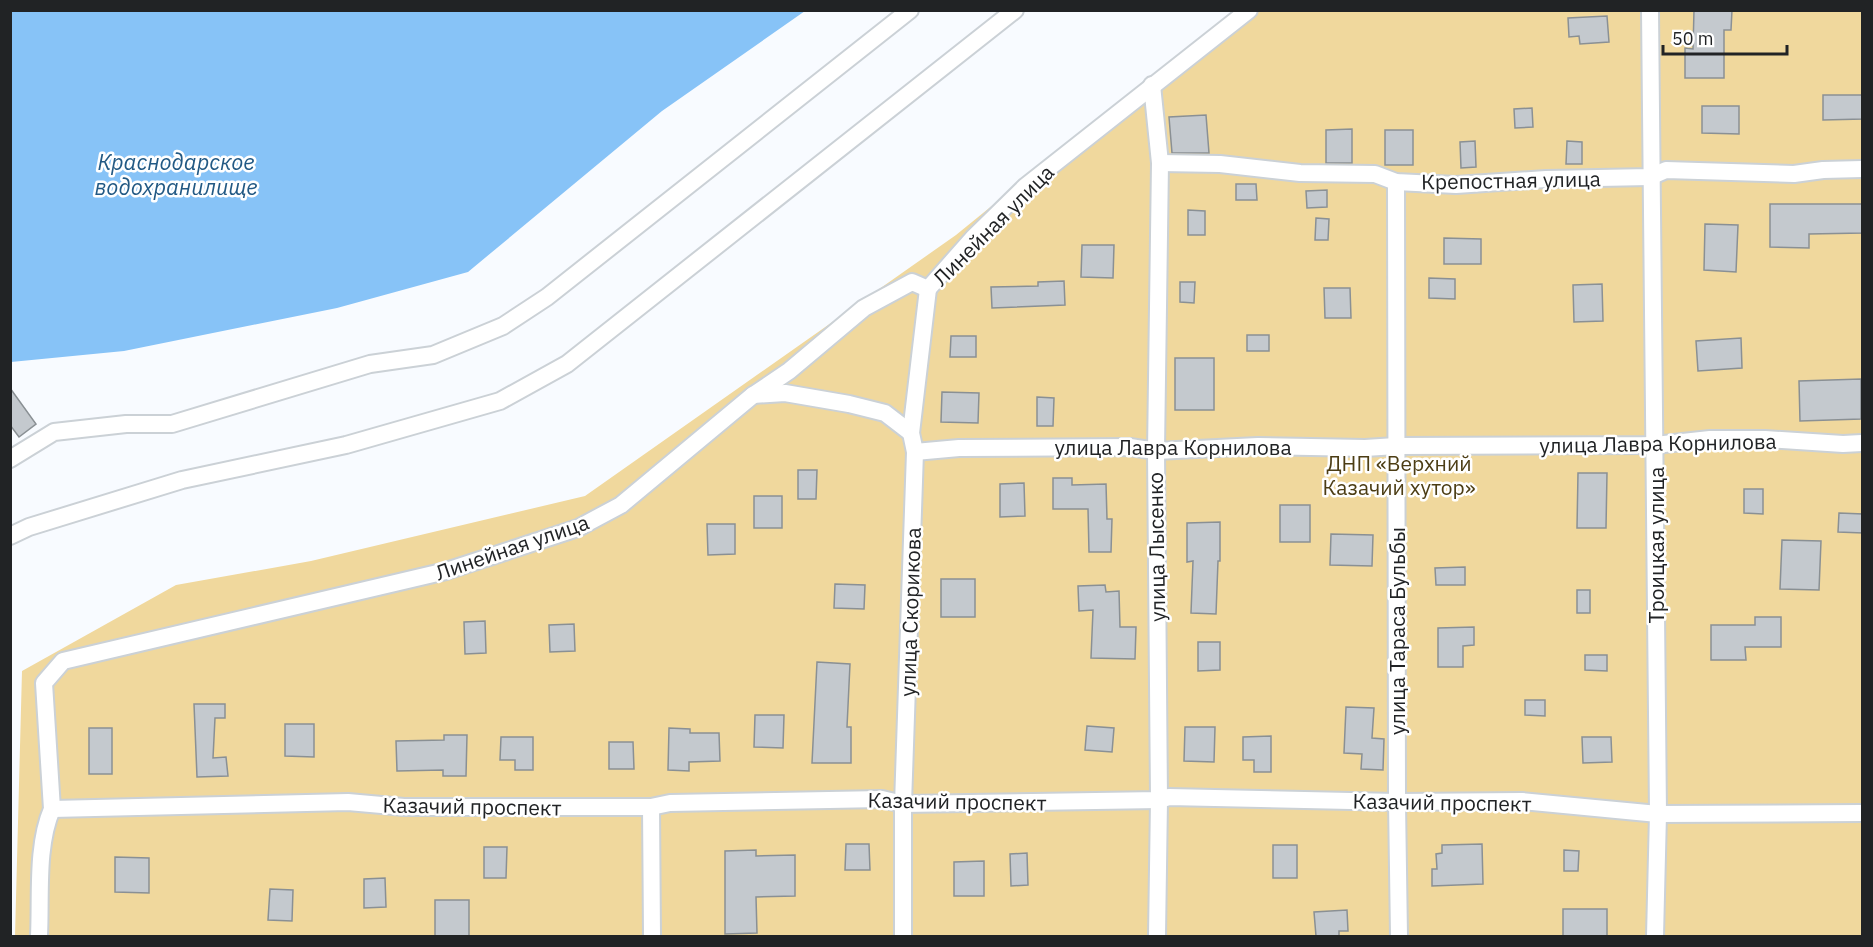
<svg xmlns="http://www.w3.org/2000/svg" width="1873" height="947" font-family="'IBM Plex Sans',sans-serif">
	<rect width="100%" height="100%" fill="#f8fbff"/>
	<polygon fill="#f0d89d" points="1248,11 1862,11 1862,936 15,936 22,671 176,585 311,561 585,496 956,235 999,200"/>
	<polygon fill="#87c3f7" points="10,11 11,10 805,11 662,111 468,272 337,308 124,351 11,362"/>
	<g fill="#c4c9ce" stroke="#8a9094" stroke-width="1.5">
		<polygon points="1694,10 1732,10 1731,30 1724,30 1724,78 1685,78 1685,48 1693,49"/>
		<polygon points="1607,16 1609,42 1580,44 1579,36 1569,37 1568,18"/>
		<polygon points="1823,95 1863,95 1863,119 1823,120"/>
		<polygon points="1702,106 1739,106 1739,134 1702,133"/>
		<polygon points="1532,108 1533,127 1515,128 1514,109"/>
		<polygon points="1206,115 1209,153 1172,153 1169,117"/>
		<polygon points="1352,129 1352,163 1326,163 1326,130"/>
		<rect x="1385" y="130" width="28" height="35"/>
		<polygon points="1475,141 1476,167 1461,168 1460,142"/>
		<polygon points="1567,141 1582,142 1582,164 1566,164"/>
		<polygon points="1236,184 1256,184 1257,200 1236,200"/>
		<polygon points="1327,190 1327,207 1307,208 1306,191"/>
		<polygon points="1770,204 1863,204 1863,233 1809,234 1809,248 1770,247"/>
		<polygon points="1188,210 1205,211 1205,235 1188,235"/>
		<polygon points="1316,218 1329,219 1328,240 1315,240"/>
		<polygon points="1705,224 1738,225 1736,272 1704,270"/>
		<polygon points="1444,238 1481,239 1481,264 1444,264"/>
		<polygon points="1082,245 1114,245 1113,278 1081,277"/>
		<polygon points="1429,278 1455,279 1455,299 1429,298"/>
		<polygon points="1064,281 1065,305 992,308 991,287 1038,286 1038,282"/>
		<polygon points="1180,282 1195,282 1194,303 1180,302"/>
		<polygon points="1602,284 1603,321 1574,322 1573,285"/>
		<polygon points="1324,288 1350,288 1351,318 1325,318"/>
		<rect x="1247" y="335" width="22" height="16"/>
		<polygon points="951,336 976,336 976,357 950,357"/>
		<polygon points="1741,338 1742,368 1698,371 1696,341"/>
		<rect x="1175" y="358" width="39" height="52"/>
		<polygon points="1861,379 1861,419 1800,421 1799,381"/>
		<polygon points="10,388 36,424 19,437 10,425"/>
		<polygon points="942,392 979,393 978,423 941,422"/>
		<polygon points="1037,397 1054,398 1053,426 1037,426"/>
		<polygon points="798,470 817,470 816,499 798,499"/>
		<polygon points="1578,473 1607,473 1606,528 1577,528"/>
		<polygon points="1053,478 1072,478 1072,485 1106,484 1107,519 1112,519 1111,552 1089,552 1088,509 1053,509"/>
		<polygon points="1024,483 1025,516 1000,517 1000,484"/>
		<polygon points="1744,489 1763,489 1763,514 1744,513"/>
		<rect x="754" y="496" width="28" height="32"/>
		<rect x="1280" y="505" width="30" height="37"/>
		<polygon points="1839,513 1863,514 1863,533 1838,532"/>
		<polygon points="1220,522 1220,561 1218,561 1216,614 1191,613 1193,561 1187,562 1187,523"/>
		<polygon points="707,524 735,524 735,554 708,555"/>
		<polygon points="1331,534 1373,535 1372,566 1330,565"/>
		<polygon points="1782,540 1821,541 1819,590 1780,589"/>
		<polygon points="1465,567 1465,585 1436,585 1435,568"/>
		<rect x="941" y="579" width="34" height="38"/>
		<polygon points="835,584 865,585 864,609 834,608"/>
		<polygon points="1105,585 1106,592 1119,591 1120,627 1136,627 1135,659 1091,658 1093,610 1079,611 1078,586"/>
		<rect x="1577" y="590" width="13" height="23"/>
		<polygon points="1755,617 1781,617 1781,647 1745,647 1746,660 1711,660 1711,625 1755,625"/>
		<polygon points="485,621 486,653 465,654 464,622"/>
		<polygon points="574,624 575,651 550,652 549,625"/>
		<polygon points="1474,627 1474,645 1463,646 1463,667 1438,667 1438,628"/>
		<polygon points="1198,642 1220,642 1220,670 1198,671"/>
		<polygon points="1585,655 1607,655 1607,671 1585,670"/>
		<polygon points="817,662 850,664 847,727 851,727 851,763 812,763"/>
		<polygon points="1525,700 1545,700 1545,716 1525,715"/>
		<polygon points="194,704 225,704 225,718 215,718 213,758 226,757 228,776 197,777"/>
		<polygon points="1346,707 1374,708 1372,738 1384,739 1383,770 1361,769 1362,754 1344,753"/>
		<polygon points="755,715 784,715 783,748 754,747"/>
		<polygon points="285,724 314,724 314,757 285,756"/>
		<polygon points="1087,726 1114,728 1112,752 1085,750"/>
		<polygon points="1185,727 1215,727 1214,762 1184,761"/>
		<rect x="89" y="728" width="23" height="46"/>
		<polygon points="669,728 690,729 690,733 719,733 720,761 689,762 689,771 668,770"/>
		<polygon points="444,735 467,735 466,776 443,776 443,770 397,771 396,741 444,740"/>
		<polygon points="1271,736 1271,772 1254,772 1254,760 1243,760 1243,737"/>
		<polygon points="501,737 533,737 533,770 515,770 515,760 500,760"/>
		<polygon points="1582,737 1611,737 1612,762 1583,763"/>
		<polygon points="609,742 633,742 634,769 609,769"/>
		<polygon points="846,844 869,844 870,870 845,870"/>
		<polygon points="1482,844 1483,884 1432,886 1432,869 1437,869 1436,854 1442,853 1442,845"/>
		<rect x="1273" y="845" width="24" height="33"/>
		<polygon points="484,847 507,847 506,878 484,878"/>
		<polygon points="756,850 756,856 795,855 795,896 756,897 757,933 725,934 725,851"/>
		<polygon points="1564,850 1579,851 1578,871 1564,871"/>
		<polygon points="1027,853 1028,885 1011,886 1010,854"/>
		<polygon points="115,857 149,858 149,893 115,892"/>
		<polygon points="984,861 984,896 954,896 954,862"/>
		<polygon points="385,878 386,907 364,908 364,879"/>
		<polygon points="270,889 293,890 292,921 268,920"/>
		<rect x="435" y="900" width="34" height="36"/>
		<rect x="1563" y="909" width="44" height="27"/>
		<polygon points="1347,910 1348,931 1339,931 1339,936 1316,936 1314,912"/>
	</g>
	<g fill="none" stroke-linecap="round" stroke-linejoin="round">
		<defs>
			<g id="minor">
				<polyline points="1650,10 1658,814 1655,936"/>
				<polyline points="1152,85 1160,163 1156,451 1159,800 1157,936"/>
				<polyline points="1160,163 1220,164 1300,173 1375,174 1396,182 1456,185 1546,179 1650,177 1666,170 1794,174 1823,170 1862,169"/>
				<polyline points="1396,182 1397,802 1399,936"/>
				<polyline points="753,395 785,393 849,404 885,413 911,433"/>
				<polyline points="915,452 959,448 1130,447 1156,451 1258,446 1365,448 1396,446 1655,445 1710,439 1765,439 1843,444 1862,443"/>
				<polyline points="10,459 54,432 126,424 172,424 370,364 433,355 503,326 547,297 910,10"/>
				<polyline points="10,536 29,527 182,480 346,445 500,401 567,364 1015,10"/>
				<polyline points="651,807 652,936"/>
				<polyline points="52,809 348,802 404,807 651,807 670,803 882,799 903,804 1159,800 1169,797 1397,802 1522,801 1658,814 1862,813"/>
				<path d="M39,936C41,896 36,846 52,809L44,683L63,661L446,571L578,528L621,505L752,396L789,371L864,308L912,282L928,289L973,238L1026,186L1249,10"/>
				<polyline points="903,936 903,804 915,452 911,433 928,289"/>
			</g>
		</defs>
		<use href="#minor" stroke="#cbd1d6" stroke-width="20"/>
		<use href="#minor" stroke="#fff" stroke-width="16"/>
	</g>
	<g text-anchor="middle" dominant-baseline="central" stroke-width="5" stroke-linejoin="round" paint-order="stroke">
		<g font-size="21" fill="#212325" stroke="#fff">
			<text transform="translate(1511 180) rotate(-1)">Крепостная улица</text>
			<text transform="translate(993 225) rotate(-45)">Линейная улица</text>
			<text transform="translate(1658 443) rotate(-1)">улица Лавра Корнилова</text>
			<text x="1173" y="447">улица Лавра Корнилова</text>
			<text transform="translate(1656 545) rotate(-90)">Троицкая улица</text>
			<text transform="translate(512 547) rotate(-19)">Линейная улица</text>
			<text transform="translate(1156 547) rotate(-91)">улица Лысенко</text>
			<text transform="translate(910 612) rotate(-88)">улица Скорикова</text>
			<text transform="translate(1397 631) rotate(-90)">улица Тараса Бульбы</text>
			<text transform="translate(957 801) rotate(1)">Казачий проспект</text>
			<text transform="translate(1442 802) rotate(1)">Казачий проспект</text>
			<text transform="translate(472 806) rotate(1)">Казачий проспект</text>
		</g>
		<g font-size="21" fill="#4c3d14" stroke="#fff">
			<text x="1399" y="463">ДНП «Верхний<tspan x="1399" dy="24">Казачий хутор»</tspan></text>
		</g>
		<g font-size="22" font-style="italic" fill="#225984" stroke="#fff">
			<text x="176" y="161">Краснодарское<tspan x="176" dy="25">водохранилище</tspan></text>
		</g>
	</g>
	<rect width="1873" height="947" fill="none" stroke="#212325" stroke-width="24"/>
	<path d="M1663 45v9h124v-9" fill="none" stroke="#212325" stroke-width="3"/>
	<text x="1672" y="45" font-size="18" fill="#212325" stroke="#ffffff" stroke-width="4.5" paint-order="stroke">50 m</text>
</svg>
